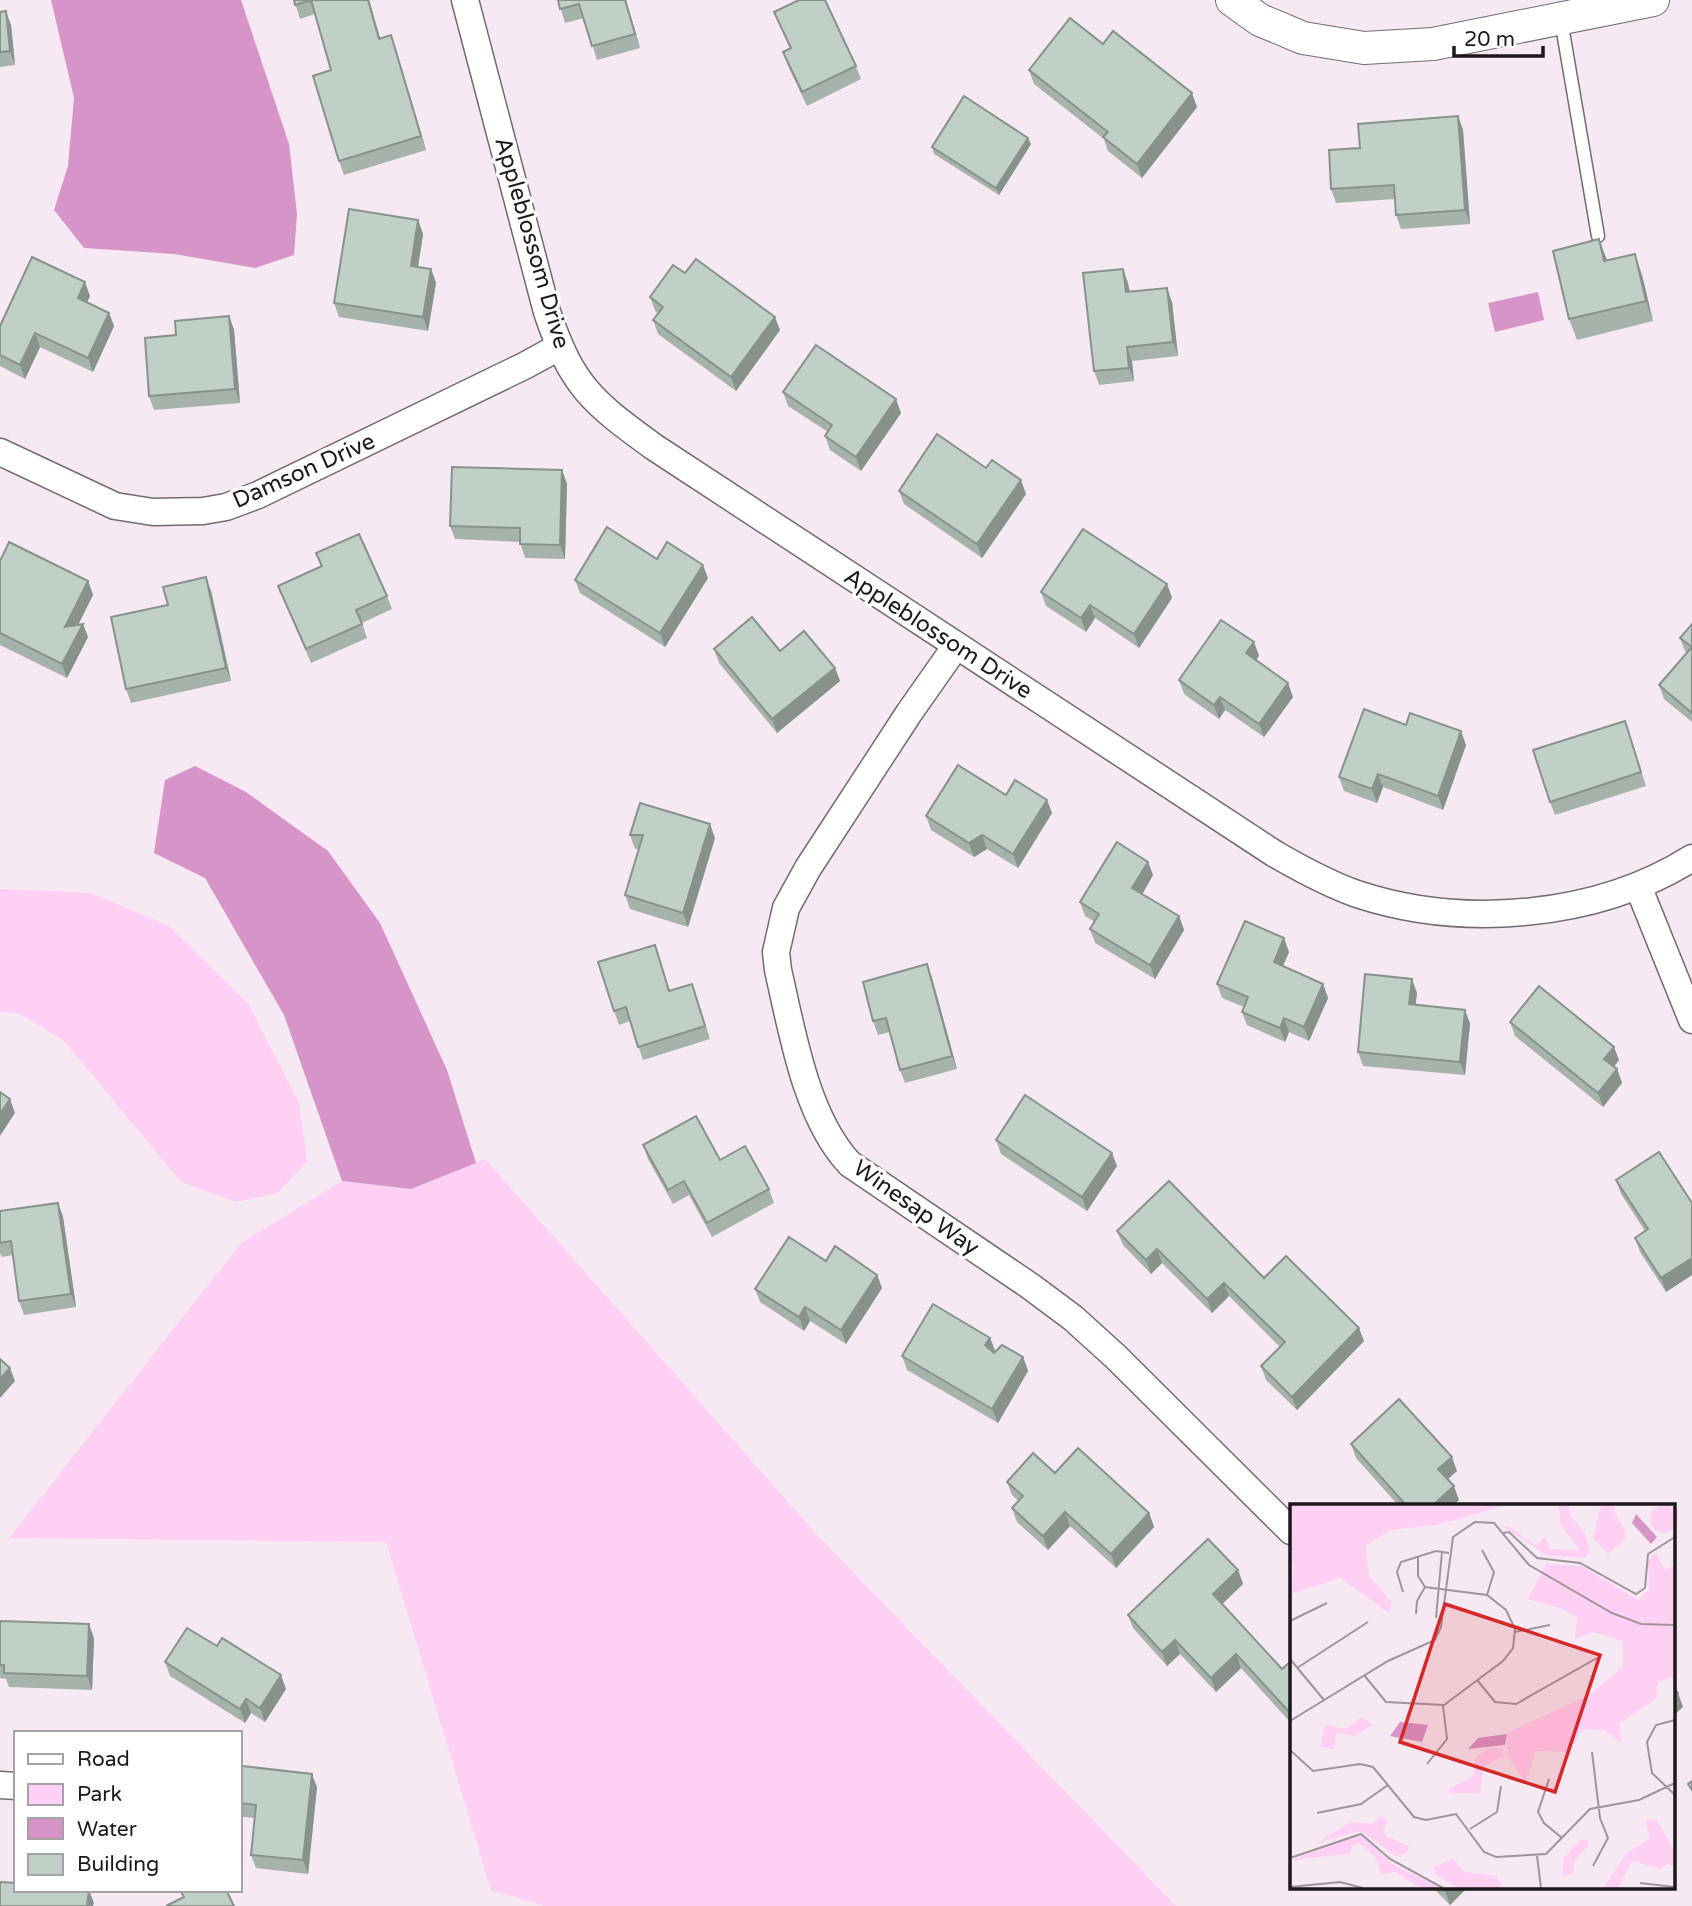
<svg xmlns="http://www.w3.org/2000/svg" width="1692" height="1906" font-family="'Varela Round',sans-serif">
	<rect width="100%" height="100%" fill="#f7e9f3"/>
	<g fill="#ffcff4">
		<polygon points="0,889 91,893 169,926 249,1005 299,1104 307,1161 278,1193 236,1202 181,1182 63,1040 18,1013 0,1012"/>
		<polygon points="485,1159 818,1536 1176,1906 545,1906 491,1890 386,1542 9,1538 241,1243 342,1181 411,1189"/>
	</g>
	<g fill="#d794c9">
		<polygon points="51,0 241,0 289,144 297,214 294,255 255,268 174,254 84,248 54,210 68,166 74,98"/>
		<polygon points="1538,292 1544,320 1495,332 1488,303"/>
		<polygon points="195,766 246,792 328,851 380,923 447,1070 476,1163 411,1189 342,1181 284,1015 205,878 154,853 165,780"/>
	</g>
	<g fill="none" stroke-linecap="round" stroke-linejoin="round">
		<defs>
			<polyline id="service" points="1561,20 1598,236"/>
			<g id="minor">
				<path d="M465,0L547,312C572,386 592,402 654,447L1275,854C1301,869 1328,884 1357,894C1463,929 1597,918 1692,858"/>
				<polyline points="0,452 115,506 153,512 203,511 226,507 258,495 524,366 559,347"/>
				<path d="M956,646L909,713L808,868L786,908L776,952L778,970C792,1031 806,1118 850,1164L1030,1286L1073,1318L1116,1357L1291,1531"/>
				<polyline points="1638,886 1692,1020"/>
				<polyline points="0,1785 16,1786"/>
			</g>
			<polyline id="tertiary" points="1232,0 1260,20 1303,38 1364,48 1433,44 1653,0"/>
		</defs>
		<use href="#service" stroke="#756972" stroke-width="15"/>
		<use href="#minor" stroke="#756972" stroke-width="29"/>
		<use href="#tertiary" stroke="#756972" stroke-width="34"/>
		<use href="#service" stroke="#fff" stroke-width="12"/>
		<use href="#minor" stroke="#fff" stroke-width="26"/>
		<use href="#tertiary" stroke="#fff" stroke-width="32"/>
	</g>
	<g fill="#a6b3ab">
		<polygon points="294,0 369,0 380,38 391,35 426,150 344,175 339,161 331,70 315,14 300,19"/>
		<polygon points="558,0 626,0 640,48 597,60 584,18 565,23"/>
		<polygon points="0,12 11,25 15,65 0,67"/>
		<polygon points="774,12 856,66 861,79 807,106 788,66 783,52 790,49"/>
		<polygon points="1103,44 1197,107 1142,178 1108,151 1104,139 1034,84 1029,70"/>
		<polygon points="1458,116 1463,130 1470,224 1401,229 1396,215 1395,199 1336,203 1331,189 1360,148"/>
		<polygon points="1031,144 999,195 934,154 932,147"/>
		<polygon points="418,220 423,234 418,267 431,269 436,283 428,331 339,317 334,303"/>
		<polygon points="1607,261 1642,275 1653,321 1577,340 1569,319"/>
		<polygon points="685,273 780,330 736,391 658,334 653,320 658,313 655,311 650,297"/>
		<polygon points="1128,283 1130,292 1172,302 1178,356 1132,361 1134,381 1099,385 1094,371"/>
		<polygon points="90,296 87,302 109,313 114,326 93,372 40,347 25,379 0,366 0,326"/>
		<polygon points="229,316 234,330 240,403 154,410 149,396"/>
		<polygon points="783,392 901,413 861,471 830,450 825,436 828,432 788,406"/>
		<polygon points="986,468 1026,494 982,558 904,504 899,491"/>
		<polygon points="562,470 567,484 565,559 525,558 520,542 455,539 450,526"/>
		<polygon points="316,553 387,596 392,609 362,623 367,638 311,663 278,586 321,567"/>
		<polygon points="657,559 708,578 665,647 580,593 575,580"/>
		<polygon points="0,561 88,581 93,595 78,625 88,637 67,678 0,645"/>
		<polygon points="1167,584 1172,598 1139,648 1095,618 1086,632 1046,606 1041,592"/>
		<polygon points="211,591 231,681 131,703 126,689 168,605"/>
		<polygon points="1692,624 1692,722 1664,699 1659,685 1687,653 1685,651 1680,638"/>
		<polygon points="1254,642 1259,656 1256,660 1293,697 1264,737 1225,710 1219,719 1184,694 1179,680"/>
		<polygon points="714,649 780,651 835,668 840,681 777,733 719,663"/>
		<polygon points="1625,721 1646,786 1555,815 1550,802"/>
		<polygon points="1406,725 1466,745 1443,810 1383,787 1377,803 1344,791 1339,777"/>
		<polygon points="1006,795 1047,800 1052,813 1018,868 987,849 974,857 931,830 926,816"/>
		<polygon points="630,835 715,838 688,927 630,909 625,895 639,849 635,849"/>
		<polygon points="1148,862 1153,875 1142,894 1179,916 1184,930 1155,979 1095,943 1090,929 1095,922 1085,916 1080,902"/>
		<polygon points="1289,952 1283,966 1323,984 1328,998 1309,1041 1289,1032 1285,1042 1247,1025 1242,1012 1244,1007 1222,998 1217,984"/>
		<polygon points="660,959 670,991 697,998 710,1039 643,1060 630,1021 619,1025 614,1011"/>
		<polygon points="927,964 932,978 957,1069 905,1083 900,1070 890,1032 878,1035 873,1021"/>
		<polygon points="1417,993 1415,1005 1470,1023 1465,1075 1363,1066 1358,1052"/>
		<polygon points="1510,1022 1619,1060 1614,1067 1617,1069 1622,1083 1603,1107 1515,1036"/>
		<polygon points="996,1140 1117,1166 1087,1211 1001,1154"/>
		<polygon points="643,1145 720,1160 769,1189 774,1203 712,1237 689,1195 673,1204 648,1159"/>
		<polygon points="1616,1180 1692,1203 1692,1275 1666,1292 1640,1252 1635,1238 1645,1231 1621,1194"/>
		<polygon points="58,1203 63,1217 76,1307 24,1315 19,1301 13,1255 2,1257 0,1253 0,1211"/>
		<polygon points="1117,1231 1264,1278 1364,1341 1297,1410 1266,1380 1261,1366 1280,1347 1229,1296 1212,1313 1162,1263 1151,1274 1123,1245"/>
		<polygon points="826,1261 877,1275 882,1288 846,1344 810,1321 804,1331 760,1302 755,1289"/>
		<polygon points="990,1338 995,1351 994,1353 1023,1357 1028,1371 998,1423 907,1370 902,1356"/>
		<polygon points="1351,1444 1457,1471 1448,1479 1459,1500 1453,1505 1398,1505 1356,1458"/>
		<polygon points="1055,1473 1149,1513 1154,1527 1116,1568 1070,1526 1048,1550 1017,1522 1012,1508 1018,1501 1012,1495 1007,1482"/>
		<polygon points="1238,1570 1243,1584 1222,1604 1282,1669 1291,1661 1291,1723 1241,1668 1216,1692 1180,1654 1167,1666 1133,1628 1128,1615"/>
		<polygon points="0,1621 94,1638 92,1690 9,1687 6,1679 0,1678"/>
		<polygon points="217,1646 286,1689 265,1722 251,1713 245,1723 170,1676 165,1662"/>
		<polygon points="317,1787 308,1874 256,1868 251,1855 255,1818 243,1817 240,1807 240,1789"/>
		<polygon points="1432,1887 1468,1887 1450,1905"/>
	</g>
	<g fill="#87928b">
		<polygon points="368,0 369,0 384,52 379,39"/>
		<polygon points="625,0 626,0 640,48 635,34"/>
		<polygon points="6,11 11,25 15,65 10,51"/>
		<polygon points="391,35 396,49 426,150 421,136"/>
		<polygon points="1192,93 1197,107 1142,178 1137,164"/>
		<polygon points="1458,116 1463,130 1470,224 1465,210"/>
		<polygon points="1028,138 1031,144 999,195 996,188"/>
		<polygon points="418,220 423,234 416,279 411,266"/>
		<polygon points="1599,239 1607,260 1612,282 1604,261"/>
		<polygon points="1635,254 1642,275 1653,321 1646,301"/>
		<polygon points="431,269 436,283 428,331 423,317"/>
		<polygon points="1123,269 1128,283 1131,306 1126,292"/>
		<polygon points="85,282 90,296 83,312 78,298"/>
		<polygon points="1167,288 1172,302 1178,356 1173,342"/>
		<polygon points="109,313 114,326 93,372 88,358"/>
		<polygon points="229,316 234,330 240,403 235,389"/>
		<polygon points="775,317 780,330 736,391 731,377"/>
		<polygon points="35,333 40,347 25,379 20,365"/>
		<polygon points="1127,347 1132,361 1134,381 1129,368"/>
		<polygon points="896,399 901,413 861,471 856,457"/>
		<polygon points="562,470 567,484 565,559 560,545"/>
		<polygon points="1021,480 1026,494 982,558 977,544"/>
		<polygon points="703,565 708,578 665,647 660,633"/>
		<polygon points="206,577 211,591 231,681 226,668"/>
		<polygon points="88,581 93,595 70,641 65,627"/>
		<polygon points="1167,584 1172,598 1139,648 1134,634"/>
		<polygon points="1090,605 1095,618 1086,632 1081,618"/>
		<polygon points="83,624 88,637 67,678 62,664"/>
		<polygon points="1254,642 1259,656 1251,667 1246,653"/>
		<polygon points="835,668 840,681 777,733 772,719"/>
		<polygon points="1288,683 1293,697 1264,737 1259,724"/>
		<polygon points="1220,697 1225,710 1219,719 1214,705"/>
		<polygon points="1461,731 1466,745 1443,810 1438,796"/>
		<polygon points="1378,774 1383,787 1377,803 1372,789"/>
		<polygon points="1047,800 1052,813 1018,868 1013,854"/>
		<polygon points="710,824 715,838 688,927 683,913"/>
		<polygon points="982,835 987,849 974,857 969,843"/>
		<polygon points="1148,862 1153,875 1138,902 1132,888"/>
		<polygon points="1179,916 1184,930 1155,979 1150,965"/>
		<polygon points="1284,938 1289,952 1279,975 1274,962"/>
		<polygon points="927,964 932,978 957,1069 952,1056"/>
		<polygon points="1412,979 1417,993 1414,1018 1409,1004"/>
		<polygon points="1323,984 1328,998 1309,1041 1304,1027"/>
		<polygon points="1465,1010 1470,1023 1465,1075 1460,1062"/>
		<polygon points="1284,1018 1289,1032 1285,1042 1280,1028"/>
		<polygon points="1614,1047 1619,1060 1609,1072 1604,1059"/>
		<polygon points="1617,1069 1622,1083 1603,1107 1598,1093"/>
		<polygon points="10,1099 15,1113 0,1136 0,1114"/>
		<polygon points="1112,1153 1117,1166 1087,1211 1082,1197"/>
		<polygon points="58,1203 63,1217 76,1307 71,1294"/>
		<polygon points="1157,1249 1162,1263 1151,1274 1146,1260"/>
		<polygon points="1692,1258 1692,1275 1666,1292 1661,1278"/>
		<polygon points="877,1275 882,1288 846,1344 841,1330"/>
		<polygon points="1224,1283 1229,1296 1212,1313 1207,1299"/>
		<polygon points="805,1307 810,1321 804,1331 799,1317"/>
		<polygon points="1359,1328 1364,1341 1297,1410 1292,1397"/>
		<polygon points="990,1338 995,1351 990,1359 985,1345"/>
		<polygon points="1023,1357 1028,1371 998,1423 992,1409"/>
		<polygon points="10,1368 15,1381 0,1398 0,1379"/>
		<polygon points="1452,1457 1457,1471 1443,1483 1438,1469"/>
		<polygon points="1454,1486 1459,1500 1453,1505 1433,1505"/>
		<polygon points="1065,1512 1070,1526 1048,1550 1043,1536"/>
		<polygon points="1149,1513 1154,1527 1116,1568 1111,1554"/>
		<polygon points="1238,1570 1243,1584 1218,1608 1213,1594"/>
		<polygon points="89,1624 94,1638 92,1690 87,1676"/>
		<polygon points="1175,1640 1180,1654 1167,1666 1162,1652"/>
		<polygon points="1236,1654 1241,1668 1216,1692 1211,1678"/>
		<polygon points="281,1675 286,1689 265,1722 260,1708"/>
		<polygon points="1678,1693 1683,1707 1673,1716 1673,1698"/>
		<polygon points="246,1699 251,1713 245,1723 240,1709"/>
		<polygon points="312,1774 317,1787 308,1874 303,1860"/>
		<polygon points="1450,1887 1468,1887 1450,1905 1445,1891"/>
		<polygon points="89,1890 94,1903 93,1906 87,1906"/>
	</g>
	<g fill="#c1d0c7" stroke="#87928b" stroke-width="2">
		<polygon points="294,0 368,0 379,39 391,35 421,136 339,161 313,76 331,70 311,0 295,5"/>
		<polygon points="558,0 625,0 635,34 592,46 579,4 560,9"/>
		<polygon points="799,0 825,0 856,66 802,92 783,52 791,48 774,12"/>
		<polygon points="6,11 10,51 0,52 0,12"/>
		<polygon points="1070,18 1103,44 1113,31 1192,93 1137,164 1103,137 1108,132 1029,70"/>
		<polygon points="964,96 1028,138 996,188 932,147"/>
		<polygon points="1458,116 1465,210 1396,215 1394,185 1331,189 1329,150 1360,148 1358,124"/>
		<polygon points="349,209 418,220 411,266 431,269 423,317 334,303"/>
		<polygon points="1599,239 1604,261 1635,254 1646,301 1569,319 1553,251"/>
		<polygon points="32,257 85,282 78,298 109,313 88,358 35,333 20,365 0,355 0,326"/>
		<polygon points="696,259 775,317 731,377 653,320 663,307 650,297 673,265 685,273"/>
		<polygon points="1123,269 1126,292 1167,288 1173,342 1127,347 1129,368 1094,371 1083,273"/>
		<polygon points="229,316 235,389 149,396 145,338 176,335 175,321"/>
		<polygon points="816,345 896,399 856,457 825,436 832,425 783,392"/>
		<polygon points="937,434 986,468 992,460 1021,480 977,544 899,491"/>
		<polygon points="452,467 562,470 560,545 520,544 520,528 450,526"/>
		<polygon points="607,527 657,559 667,542 703,565 660,633 575,580"/>
		<polygon points="1083,529 1167,584 1134,634 1090,605 1081,618 1041,592"/>
		<polygon points="359,534 387,596 356,610 362,624 306,649 278,586 322,566 316,553"/>
		<polygon points="9,542 88,581 65,627 83,624 62,664 0,633 0,561"/>
		<polygon points="206,577 226,668 126,689 111,617 168,605 163,587"/>
		<polygon points="752,617 780,651 804,631 835,668 772,719 714,649"/>
		<polygon points="1221,620 1254,642 1246,653 1288,683 1259,724 1220,697 1214,705 1179,680"/>
		<polygon points="1692,624 1692,713 1659,685 1692,647 1680,638"/>
		<polygon points="1364,709 1406,725 1410,713 1461,731 1438,796 1378,774 1372,789 1339,777"/>
		<polygon points="1625,721 1641,772 1550,802 1533,750"/>
		<polygon points="958,765 1006,795 1015,780 1047,800 1013,854 982,835 969,843 926,816"/>
		<polygon points="640,803 710,824 683,913 625,895 643,835 630,835"/>
		<polygon points="1117,842 1148,862 1132,888 1179,916 1150,965 1090,929 1099,914 1080,902"/>
		<polygon points="1245,921 1284,938 1274,962 1323,984 1304,1027 1284,1018 1280,1028 1242,1012 1248,997 1217,984"/>
		<polygon points="655,945 669,991 692,984 705,1026 638,1047 626,1007 614,1011 598,962"/>
		<polygon points="927,964 952,1056 900,1070 886,1018 873,1021 863,982"/>
		<polygon points="1365,974 1412,979 1409,1004 1465,1010 1460,1062 1358,1052"/>
		<polygon points="1539,986 1614,1047 1604,1059 1617,1069 1598,1093 1510,1022"/>
		<polygon points="0,1092 10,1099 0,1114"/>
		<polygon points="1025,1095 1112,1153 1082,1197 996,1140"/>
		<polygon points="696,1116 720,1160 745,1146 769,1189 707,1223 684,1181 668,1190 643,1145"/>
		<polygon points="1659,1152 1692,1203 1692,1258 1661,1278 1635,1238 1648,1229 1616,1180"/>
		<polygon points="1169,1181 1264,1278 1286,1256 1359,1328 1292,1397 1261,1366 1285,1342 1224,1283 1207,1299 1157,1249 1146,1260 1117,1231"/>
		<polygon points="58,1203 71,1294 19,1301 11,1241 0,1243 0,1211"/>
		<polygon points="789,1237 826,1261 835,1246 877,1275 841,1330 805,1307 799,1317 755,1289"/>
		<polygon points="933,1304 990,1338 985,1345 994,1353 1002,1345 1023,1357 992,1409 902,1356"/>
		<polygon points="0,1359 10,1368 0,1379"/>
		<polygon points="1399,1399 1452,1457 1438,1469 1454,1486 1433,1505 1406,1505 1351,1444"/>
		<polygon points="1078,1448 1149,1513 1111,1554 1065,1512 1043,1536 1012,1508 1023,1496 1007,1482 1033,1453 1055,1473"/>
		<polygon points="1208,1539 1238,1570 1213,1594 1282,1669 1291,1661 1291,1714 1236,1654 1211,1678 1175,1640 1162,1652 1128,1615"/>
		<polygon points="0,1621 89,1624 87,1676 4,1673 4,1665 0,1665"/>
		<polygon points="187,1628 217,1646 222,1638 281,1675 260,1708 246,1699 240,1709 165,1662"/>
		<polygon points="1673,1687 1678,1693 1673,1698"/>
		<polygon points="242,1766 312,1774 303,1860 251,1855 256,1805 240,1803 240,1789"/>
		<polygon points="1692,1781 1692,1790 1688,1784"/>
		<polygon points="0,1882 16,1883 16,1890 89,1890 87,1906 0,1906"/>
		<polygon points="1440,1887 1450,1887 1445,1891"/>
		<polygon points="180,1890 226,1890 234,1906 166,1906 184,1897"/>
	</g>
	<g text-anchor="middle" dominant-baseline="central" stroke-width="7" stroke-linejoin="round" paint-order="stroke">
		<g font-size="23" fill="#1c171b" stroke="#fff">
			<text transform="translate(532 243) rotate(74)">Appleblossom Drive</text>
			<text transform="translate(304 471) rotate(-24)">Damson Drive</text>
			<text transform="translate(938 634) rotate(33)">Appleblossom Drive</text>
			<text transform="translate(916 1208) rotate(35)">Winesap Way</text>
		</g>
	</g>
	<g transform="translate(1290 1504)">
		<rect width="385" height="385" fill="#f7e9f3"/>
		<path d="M0,1H216L147,21L100,26L76,42L79,72L102,98L99,109L50,74L0,90L4,60H0ZM269,1H278L280,11L295,30L300,48L294,54L256,51L211,21L220,23L246,42L255,33L260,45L290,47L270,20ZM311,1H325L324,8L335,27V36L318,50L303,34ZM360 15a14 14 0 1 1 28 0a14 14 0 1 1-28 0ZM365,49L375,66L385,61V177L381,173L368,179L366,195L329,220L332,240L314,226L293,225L277,248L246,247L235,278L217,251V229L301,190L333,162V137L303,128L285,135L287,114L273,105L238,95L256,60L291,62L348,96L359,85L358,57ZM72,213L83,221L64,232L47,229L44,245L30,243L35,221L56,225ZM198,244H213L214,251L193,263L190,289H160L159,285L183,272L185,254ZM91,312L98,316L93,327L96,332L119,342L117,349L106,352L70,327L25,340L61,318L82,320ZM366,315L385,347V363L378,360L369,365L342,357L328,384H308L314,383L336,350L359,335L356,316ZM72,332L101,359L150,384H129L106,368L91,370L85,353L70,340L63,341L60,350L2,356L55,334ZM290,336H299L298,342L285,357L283,369L273,372V355ZM163,354L174,368L206,372L213,384H168L145,370L144,363Z" fill="#ffcff4"/>
		<path d="M346,10L367,33L361,40L342,19ZM110,218L138,221L132,238L100,232ZM217,230L215,241L178,245L188,234Z" fill="#d794c9"/>
		<path fill="none" stroke="#9f959d" stroke-width="2" d="M213,29L219,28L247,54L290,59L346,90L355,84L358,50L385,33M192,46L204,68L197,91M113,88L107,68L111,58L146,47L159,49M126,110L127,97L135,83M146,114L152,48M0,117L37,99M225,128L260,121M0,155L34,196M7,164L78,118M74,171L96,198L154,201L213,157L223,144L225,125L216,106L197,91L135,83L128,72V52M188,177L205,198L226,200L307,154M385,216L366,221L357,238L362,269L385,291M0,217L98,157L145,136L151,123L163,33L185,18L204,19L239,61L322,109L351,120L385,121M0,246L23,267L70,260L83,263L124,313L136,316L166,310L194,348L206,353L256,350L300,305L349,296L385,279M302,248L310,314L318,334L303,362M137,260L157,235L153,202M259,275L248,308L254,319L272,334M27,309L71,300L98,281M180,325L207,308L211,282M247,352L251,384M0,354L71,330L100,355L153,384M350,379L385,383M0,383L50,378L73,384"/>
		<path fill="#d62828" fill-opacity="0.15" stroke="#d62828" stroke-width="3.5" d="M155,100L310,151L265,288L110,238Z"/>
		<rect width="385" height="385" fill="none" stroke="#1c171b" stroke-width="3.5"/>
	</g>
	<rect x="14" y="1731" width="228" height="161" fill="#ffffff" stroke="#a4a2a4" stroke-width="2"/>
	<rect x="28" y="1754" width="35" height="10" fill="#ffffff" stroke="#a4a2a4" stroke-width="2"/>
	<text x="77" y="1766" font-size="21" fill="#1c171b">Road</text>
	<rect x="28" y="1784" width="35" height="21" fill="#ffcff4" stroke="#a4a2a4" stroke-width="2"/>
	<text x="77" y="1801" font-size="21" fill="#1c171b">Park</text>
	<rect x="28" y="1818" width="35" height="21" fill="#d794c9" stroke="#a4a2a4" stroke-width="2"/>
	<text x="77" y="1836" font-size="21" fill="#1c171b">Water</text>
	<rect x="28" y="1854" width="35" height="21" fill="#c1d0c7" stroke="#a4a2a4" stroke-width="2"/>
	<text x="77" y="1871" font-size="21" fill="#1c171b">Building</text>
	<path d="M1454 46v10h89v-10" fill="none" stroke="#1c171b" stroke-width="3.5"/>
	<text x="1464" y="46" font-size="21" fill="#1c171b" stroke="#ffffff" stroke-width="5" paint-order="stroke">20 m</text>
</svg>
